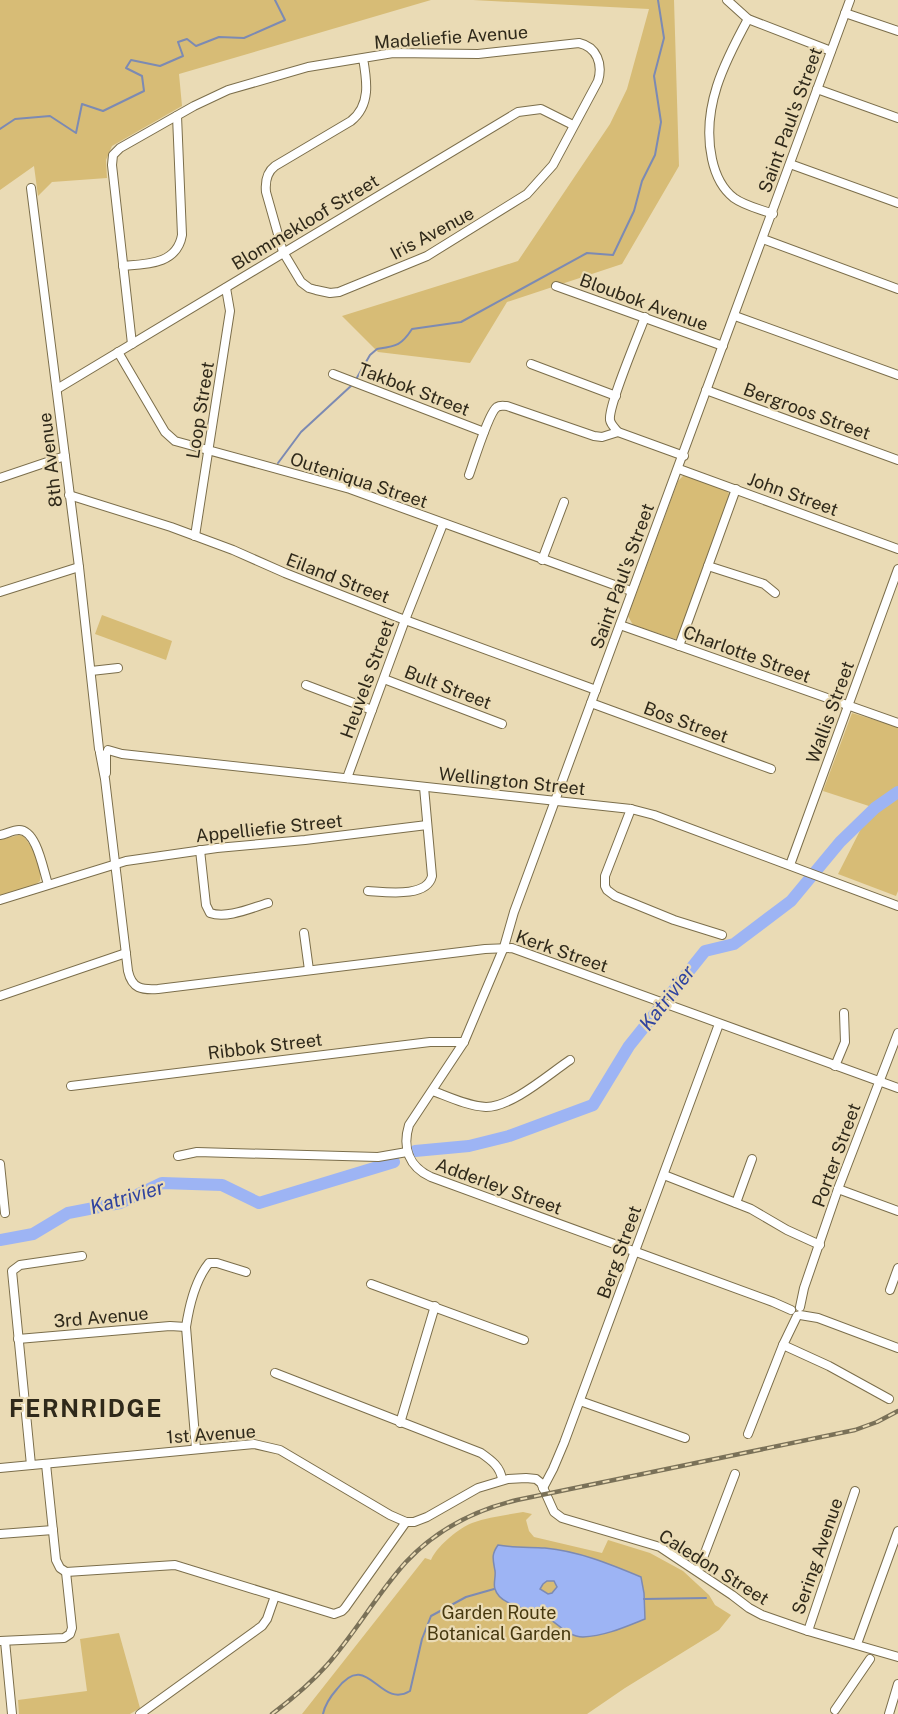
<svg xmlns="http://www.w3.org/2000/svg" width="898" height="1714" font-family="'Public Sans',sans-serif">
	<rect width="100%" height="100%" fill="#eadbb5"/>
	<g fill="#d7bc76">
		<polygon points="0,0 431,0 179,74 182,106 112,146 106,160 107,178 52,182 38,196 34,166 0,190"/>
		<polygon points="473,0 674,0 679,166 622,264 507,302 470,363 378,352 342,316 518,261 610,124 627,89 649,9"/>
		<polygon points="684,475 725,489 730,495 678,638 675,639 633,625 628,616 678,481"/>
		<polygon points="102,615 172,641 166,660 95,634"/>
		<polygon points="852,713 898,727 898,891 896,896 838,874 872,807 823,791"/>
		<path d="M19,835L23,836C33,846 42,867 40,881L32,887L0,897V840Z"/>
		<path d="M523,1512L532,1514L526,1520L529,1531L534,1537L602,1553L608,1540L650,1553L683,1571L709,1595L715,1605L731,1615L719,1630L625,1688L587,1714H302L425,1558L431,1560C436,1547 459,1528 472,1523C488,1517 506,1515 523,1512Z"/>
		<polygon points="119,1633 140,1708 130,1714 19,1714 18,1700 87,1691 80,1639"/>
	</g>
	<path fill="#9db4f4" stroke="#7c8ab3" stroke-width="1.5" fill-rule="evenodd" d="M498,1545C514,1548 529,1547 545,1548C578,1551 610,1564 641,1577L644,1593L645,1619C625,1627 605,1636 583,1637C567,1637 556,1621 543,1615C529,1608 500,1606 495,1589C493,1584 496,1576 495,1571C493,1559 491,1555 498,1545ZM547,1581H554L557,1587L552,1593L548,1594L540,1589L543,1584Z"/>
	<g fill="none" stroke-linecap="round" stroke-linejoin="round">
		<g stroke="#7c8ab3" stroke-width="2">
			<polyline points="0,129 15,119 50,116 76,133 82,104 103,111 144,91 142,76 126,68 131,60 160,66 183,56 178,42 187,39 196,46 219,37 244,38 285,20 275,0"/>
			<path d="M355,381L370,355L377,349C396,346 401,346 412,329L461,322L587,253L613,255L634,211L642,181L655,155L661,122L654,76L664,38L658,0"/>
			<polyline points="278,463 301,432 352,385"/>
			<polyline points="644,1599 706,1598"/>
			<path d="M323,1714C325,1704 330,1697 337,1689C368,1648 379,1710 410,1691L422,1639L431,1616L466,1597L494,1589"/>
		</g>
		<g stroke="#9db4f4" stroke-width="12">
			<polyline points="415,1151 469,1146 509,1136 593,1105 629,1046 705,951 734,944 791,901 840,842 875,808 898,792"/>
			<polyline points="0,1240 33,1234 68,1213 120,1203 162,1183 222,1185 259,1203 394,1162"/>
		</g>
		<defs>
			<g id="minor">
				<polyline points="727,0 748,19 831,51"/>
				<polyline points="845,13 898,31"/>
				<path d="M748,19C724,63 701,108 712,159C715,173 721,188 734,198C745,206 760,209 773,214"/>
				<polyline points="817,89 898,118"/>
				<polyline points="790,164 898,203"/>
				<polyline points="31,188 79,567 99,749"/>
				<polyline points="763,239 898,289"/>
				<path d="M123,266C148,264 177,264 182,235L177,116"/>
				<polyline points="556,286 723,346"/>
				<polyline points="735,316 898,375"/>
				<path d="M645,317C638,336 608,406 610,420C611,425 615,428 618,432L684,456"/>
				<path d="M132,344L112,165L113,155L120,148L194,106L228,90L308,67L393,53L478,54L579,43C597,47 603,64 598,81L553,165L527,194L427,256L339,292L330,293L316,290L309,288L301,282L283,252L266,192C265,182 267,172 275,166L351,121C371,105 367,81 363,58"/>
				<polyline points="118,352 165,432 175,441 350,489 631,591"/>
				<polyline points="531,364 616,396"/>
				<polyline points="333,374 484,432"/>
				<polyline points="57,389 518,112 541,109 573,125"/>
				<polyline points="706,390 898,460"/>
				<polyline points="679,469 898,549"/>
				<path d="M469,475C473,464 489,412 497,407C500,405 504,406 507,406L594,436L602,437L618,432"/>
				<polyline points="0,478 65,456"/>
				<polyline points="69,495 171,527 233,550 285,573 397,617 596,690"/>
				<polyline points="195,536 230,311 226,288"/>
				<polyline points="542,560 564,502"/>
				<polyline points="708,566 764,584 775,593"/>
				<polyline points="0,592 79,567"/>
				<polyline points="620,625 898,723"/>
				<polyline points="679,646 736,489"/>
				<polyline points="91,671 118,668"/>
				<polyline points="384,679 502,724"/>
				<polyline points="306,685 372,710"/>
				<polyline points="591,703 771,769"/>
				<polyline points="108,750 122,754 631,809 654,815 898,906"/>
				<path d="M100,753L105,779L128,971C132,989 142,990 158,989L485,949L512,948L898,1088"/>
				<polyline points="106,773 106,754"/>
				<polyline points="347,778 405,620 443,524"/>
				<polyline points="631,809 605,876 605,886 607,890 615,896 674,920 722,935"/>
				<path d="M0,835C6,834 13,830 19,830C37,830 43,870 48,884"/>
				<path d="M200,850L206,905L210,913C227,919 251,908 268,903"/>
				<polyline points="790,865 898,569"/>
				<path d="M368,891C386,892 427,898 432,876L424,787"/>
				<polyline points="0,900 126,861 217,848 305,840 427,825"/>
				<polyline points="304,933 309,970"/>
				<polyline points="0,996 126,953"/>
				<polyline points="835,1066 845,1042 844,1013"/>
				<polyline points="71,1086 430,1042 464,1042"/>
				<path d="M433,1091C449,1097 468,1106 486,1107C512,1107 549,1074 570,1060"/>
				<polyline points="178,1156 197,1152 378,1157 407,1152"/>
				<polyline points="0,1164 5,1213"/>
				<polyline points="664,1175 751,1209 787,1230 820,1245"/>
				<polyline points="838,1189 898,1211"/>
				<polyline points="736,1203 752,1159"/>
				<polyline points="371,1284 524,1340"/>
				<polyline points="890,1290 898,1268"/>
				<polyline points="800,1307 804,1288 838,1189 898,1033"/>
				<path d="M791,1310L773,1302L431,1177C409,1167 402,1148 409,1125L464,1042L504,947L514,912L850,0"/>
				<polyline points="800,1315 818,1318 898,1348"/>
				<polyline points="18,1339 170,1326 186,1327"/>
				<polyline points="783,1345 829,1366 889,1399"/>
				<path d="M275,1373L481,1453C491,1460 501,1467 502,1480"/>
				<polyline points="580,1401 685,1438"/>
				<polyline points="400,1423 435,1306"/>
				<polyline points="748,1434 783,1345 797,1316"/>
				<path d="M196,1449L186,1327C189,1307 196,1279 209,1263H217L246,1272"/>
				<polyline points="46,1464 56,1560 60,1568 66,1572 175,1565 334,1614 342,1611 345,1608 406,1522"/>
				<polyline points="31,1465 12,1271 20,1265 82,1256"/>
				<polyline points="0,1468 254,1444 280,1450 390,1515 406,1522 414,1522 427,1517 478,1488 508,1479 526,1478 536,1479 541,1483 554,1512 562,1518 660,1547 732,1595 749,1608 762,1615 808,1631 898,1657"/>
				<polyline points="543,1488 553,1469 564,1443 719,1024"/>
				<polyline points="0,1534 53,1530"/>
				<polyline points="698,1571 735,1474"/>
				<polyline points="808,1631 855,1491"/>
				<polyline points="0,1641 64,1638 70,1634 72,1628 66,1572"/>
				<polyline points="5,1641 12,1714"/>
				<polyline points="857,1644 898,1531"/>
				<polyline points="835,1710 870,1659"/>
				<polyline points="140,1714 262,1626 267,1619 275,1596"/>
				<polyline points="889,1714 898,1684"/>
			</g>
		</defs>
		<use href="#minor" stroke="#7b6e4b" stroke-width="10"/>
		<use href="#minor" stroke="#fff" stroke-width="8"/>
		<defs>
			<path id="rail" d="M272,1714C292,1699 311,1683 327,1665C356,1632 377,1594 406,1562C436,1530 475,1510 517,1500L855,1430L877,1422L898,1411"/>
		</defs>
		<use href="#rail" stroke="#7a7158" stroke-width="4.5"/>
		<use href="#rail" stroke="#eadbb5" stroke-width="2" stroke-dasharray="7" stroke-linecap="butt"/>
	</g>
	<g text-anchor="middle" dominant-baseline="central" stroke-width="4.5" stroke-linejoin="round" paint-order="stroke">
		<g font-size="18" fill="#2f291a" stroke="#eadbb5">
			<text transform="translate(451 37) rotate(-4)">Madeliefie Avenue</text>
			<text transform="translate(790 120) rotate(-70)">Saint Paul's Street</text>
			<text transform="translate(305 222) rotate(-31)">Blommekloof Street</text>
			<text transform="translate(432 233) rotate(-28)">Iris Avenue</text>
			<text transform="translate(644 302) rotate(20)">Bloubok Avenue</text>
			<text transform="translate(414 389) rotate(21)">Takbok Street</text>
			<text transform="translate(200 410) rotate(-81)">Loop Street</text>
			<text transform="translate(807 411) rotate(20)">Bergroos Street</text>
			<text transform="translate(50 460) rotate(-97)">8th Avenue</text>
			<text transform="translate(359 480) rotate(18)">Outeniqua Street</text>
			<text transform="translate(793 494) rotate(20)">John Street</text>
			<text transform="translate(622 576) rotate(-70)">Saint Paul's Street</text>
			<text transform="translate(338 578) rotate(21)">Eiland Street</text>
			<text transform="translate(747 654) rotate(20)">Charlotte Street</text>
			<text transform="translate(367 679) rotate(-70)">Heuvels Street</text>
			<text transform="translate(448 687) rotate(21)">Bult Street</text>
			<text transform="translate(830 712) rotate(-70)">Wallis Street</text>
			<text transform="translate(686 722) rotate(20)">Bos Street</text>
			<text transform="translate(512 781) rotate(6)">Wellington Street</text>
			<text transform="translate(269 828) rotate(-6)">Appelliefie Street</text>
			<text transform="translate(562 951) rotate(19)">Kerk Street</text>
			<text transform="translate(265 1046) rotate(-7)">Ribbok Street</text>
			<text transform="translate(836 1155) rotate(-70)">Porter Street</text>
			<text transform="translate(499 1186) rotate(20)">Adderley Street</text>
			<text transform="translate(619 1252) rotate(-70)">Berg Street</text>
			<text transform="translate(101 1317) rotate(-5)">3rd Avenue</text>
			<text transform="translate(211 1434) rotate(-4)">1st Avenue</text>
			<text transform="translate(817 1556) rotate(-71)">Sering Avenue</text>
			<text transform="translate(714 1567) rotate(32)">Caledon Street</text>
		</g>
		<g font-size="18" fill="#46380f" stroke="#eadbb5">
			<text x="499" y="1612">Garden Route<tspan x="499" dy="21">Botanical Garden</tspan></text>
		</g>
		<g font-size="20" font-style="italic" fill="#2f439f" stroke="#eadbb5">
			<text transform="translate(667 998) rotate(-52)">Katrivier</text>
			<text transform="translate(127 1197) rotate(-16)">Katrivier</text>
		</g>
		<g font-size="24" font-weight="bold" letter-spacing="1.5" fill="#2f291a" stroke="#eadbb5">
			<text x="86" y="1408">FERNRIDGE</text>
		</g>
	</g>
</svg>
